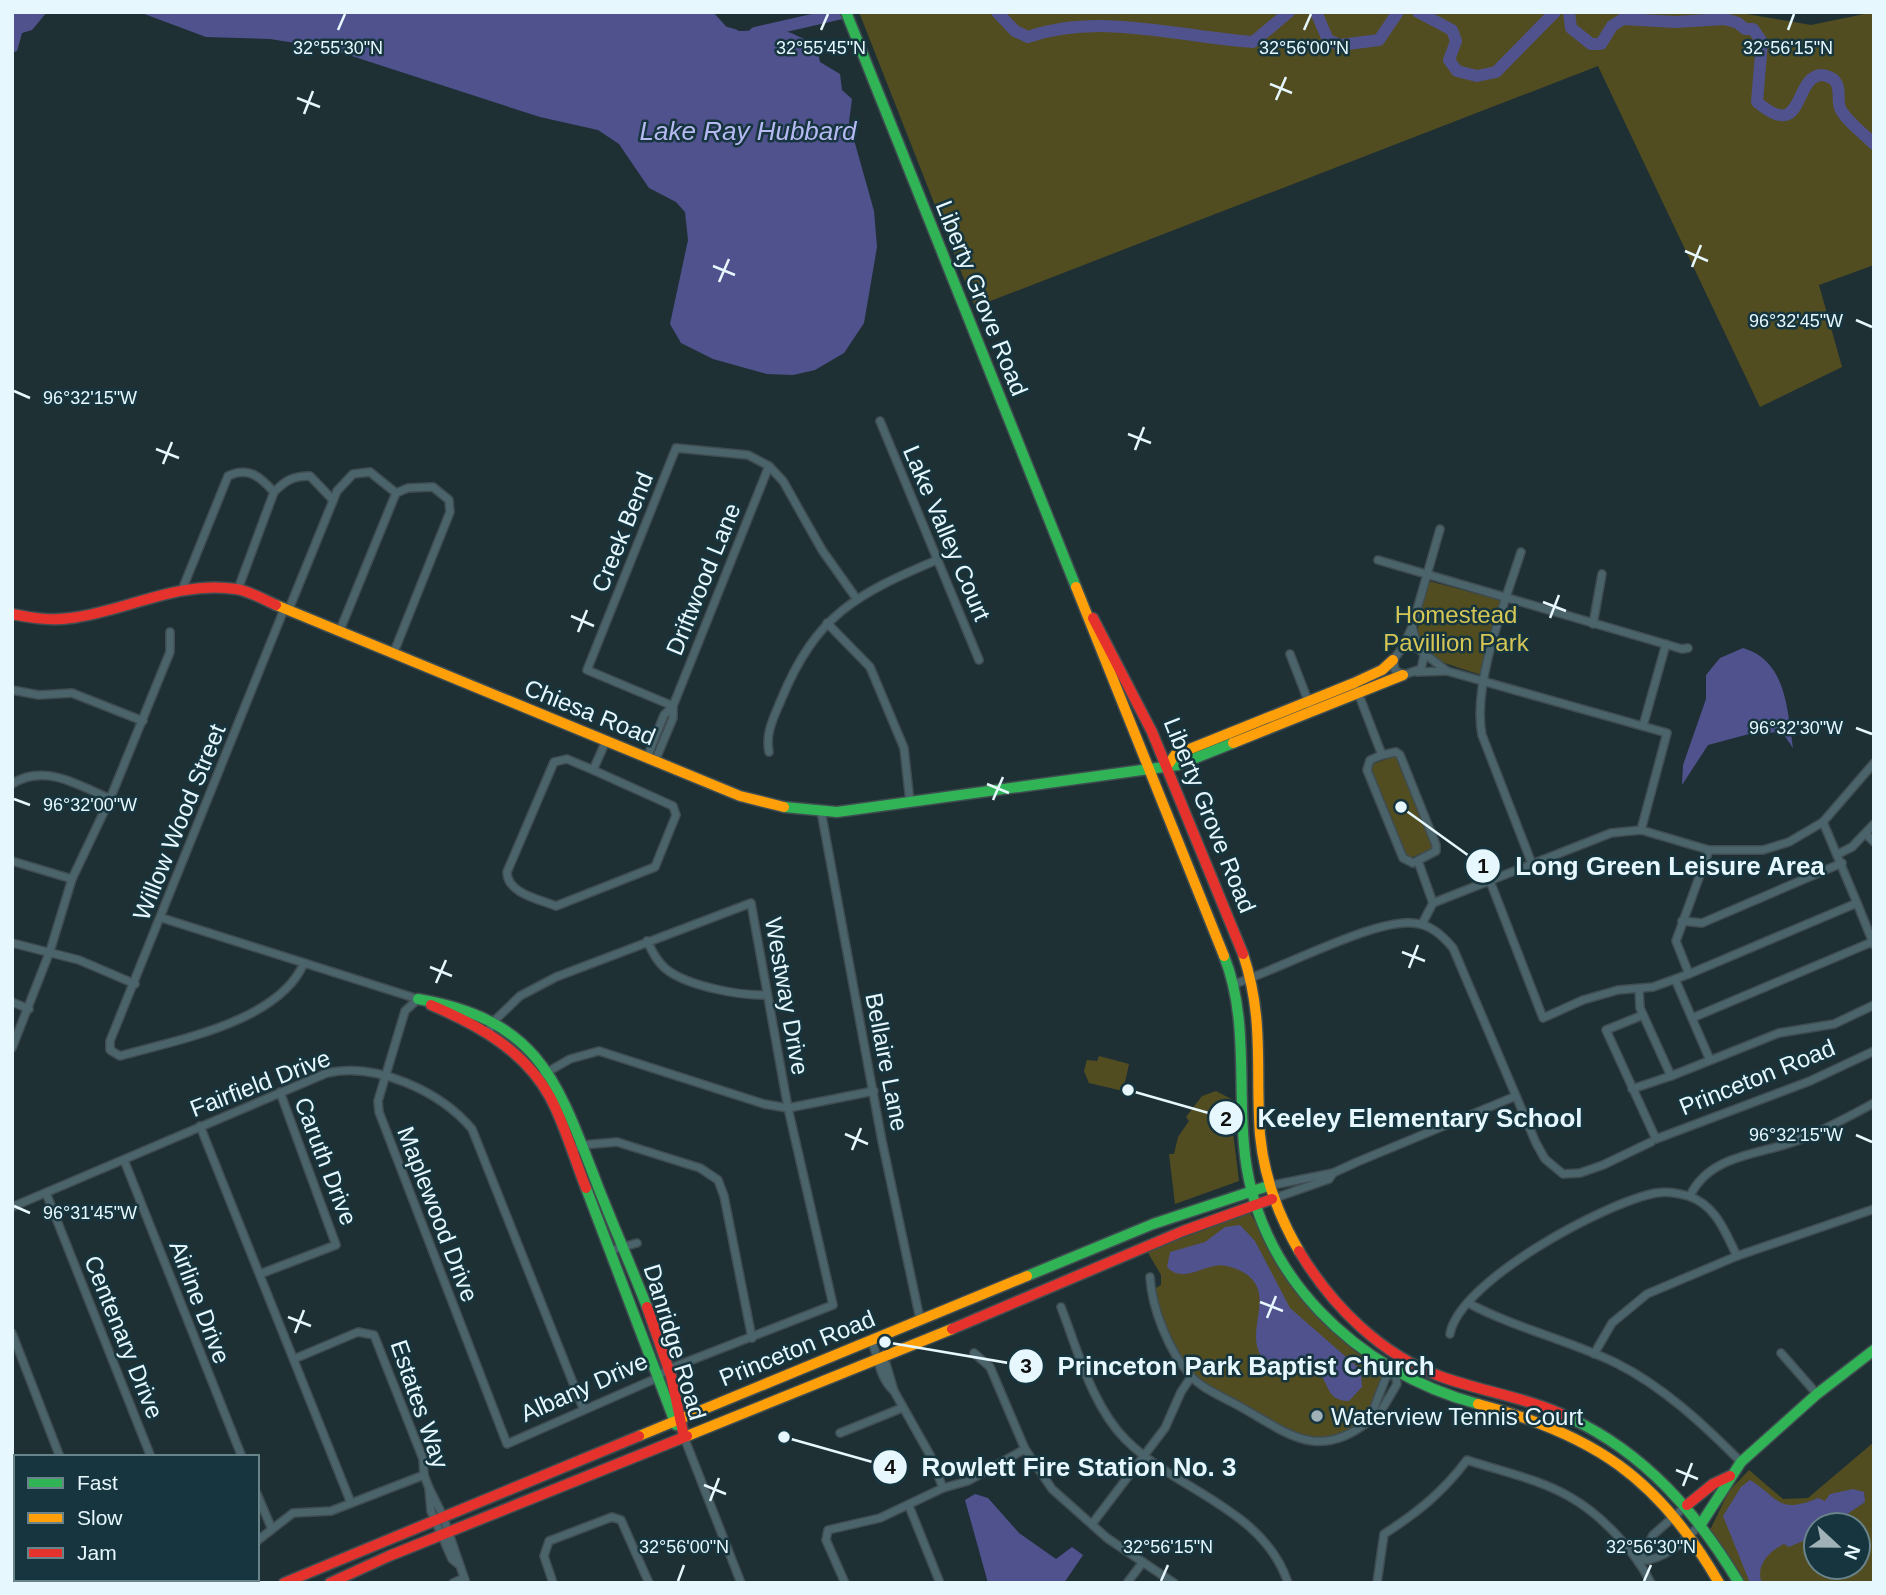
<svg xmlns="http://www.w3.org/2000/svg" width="1886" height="1595" font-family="Helvetica,sans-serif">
	<rect width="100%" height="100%" fill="#1f3035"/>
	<g fill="#524d20" fill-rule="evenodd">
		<polygon points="859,12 1735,12 1811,25 1874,12 1874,265 1819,285 1842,367 1760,407 1598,66 975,307"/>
		<path d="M1429,581L1503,601L1482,675C1412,653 1408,655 1429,581Z"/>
		<polygon points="1397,755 1434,848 1408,859 1368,766"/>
		<polygon points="1099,1056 1129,1064 1123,1091 1089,1083 1084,1071 1087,1060 1097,1061"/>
		<polygon points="1216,1091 1235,1101 1232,1124 1239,1181 1175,1204 1169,1154 1174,1154 1178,1137 1189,1121 1186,1117 1202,1096"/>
		<path d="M1250,1213C1264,1234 1274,1258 1288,1279C1313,1317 1347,1348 1385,1372L1369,1421L1347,1437L1307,1442L1204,1387L1177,1358L1151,1291L1161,1285V1275L1147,1251Z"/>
		<path d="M1874,1442V1583H1741L1710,1530L1729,1491L1749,1470L1783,1499L1808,1498ZM1816,1525H1858V1567H1816Z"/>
	</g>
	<g fill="#50528d">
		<polygon points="12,12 47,12 32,30 22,33 17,51 12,53"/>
		<path d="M139,12H701C714,40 753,28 779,30C791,31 804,40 816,44L820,62L840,74L842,90L852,99L849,122L874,211L877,247L864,323L844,353L815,370L793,375L767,374L713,359L681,343L670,324L688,240L685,212L676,202L649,188L619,144L598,130L540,117L327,48L270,39L206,37Z"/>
		<path d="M1743,648C1787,661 1787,710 1793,748L1782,732L1749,734L1708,745L1682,785L1683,765L1706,699V675L1720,658Z"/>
		<path d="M1240,1225L1255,1241L1290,1308L1361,1370L1362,1387L1349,1401C1324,1401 1331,1381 1315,1370C1298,1357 1278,1368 1261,1356C1244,1329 1279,1291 1241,1271C1232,1267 1223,1264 1214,1266C1198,1269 1181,1282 1167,1267L1170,1252L1205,1242L1225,1227Z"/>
		<path d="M1750,1480C1779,1498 1778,1515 1818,1498L1825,1501L1830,1494L1853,1489L1864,1492L1865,1502L1846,1515L1838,1525H1816V1534L1807,1542L1803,1541L1789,1547L1784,1544C1769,1551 1755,1566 1762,1583H1750L1723,1516L1741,1487Z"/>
		<polygon points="975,1494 988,1498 1019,1533 1056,1559 1072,1547 1083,1555 1064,1583 988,1583 965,1500"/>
	</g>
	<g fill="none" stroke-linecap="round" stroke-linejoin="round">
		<g stroke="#50528d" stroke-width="2">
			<polyline points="12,1487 16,1496"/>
			<polyline points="49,1579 50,1583"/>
		</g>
		<g stroke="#50528d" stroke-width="12">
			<polyline points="705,12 723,32 734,35"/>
			<path d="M997,12L1015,31L1028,37C1100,12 1179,37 1253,42L1289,12"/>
			<polyline points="1316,12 1328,40 1340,45 1379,40 1398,12"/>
			<polyline points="1418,12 1452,30 1456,41 1449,60 1457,71 1477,76 1496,72 1555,12"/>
			<path d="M1569,12L1571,28L1591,44H1601L1612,26L1623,19L1675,22L1725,19L1738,23L1745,29H1753L1762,42L1757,102C1805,143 1793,77 1821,75C1825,75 1833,78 1835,81C1841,88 1837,100 1840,108C1846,121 1864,134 1874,144"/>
			<polyline points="755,33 847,12"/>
		</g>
		<defs>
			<g id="street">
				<polyline points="880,421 979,660"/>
				<polyline points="769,466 673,706 587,670 676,448 748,455 769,466 783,481 822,550 856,598"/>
				<path d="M1521,552C1505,602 1472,684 1482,735L1532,864"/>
				<polyline points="1378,560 1682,649 1688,648"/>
				<path d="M238,589L274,492C286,480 293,476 310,476L333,500"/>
				<path d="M182,590L228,476C249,466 260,477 274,492"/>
				<path d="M285,607L110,1041V1050L120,1056C176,1040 279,1022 304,963"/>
				<polyline points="289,609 337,491 353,474 370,472 396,493 340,630"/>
				<polyline points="827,623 870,667 904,748 910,802"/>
				<polyline points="1593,624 1602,574"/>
				<polyline points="1412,627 1440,529"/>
				<polyline points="1403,647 1412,627 1418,647"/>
				<polyline points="394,652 450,512 449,500 433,487 408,488 396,493"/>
				<polyline points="1290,654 1312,711"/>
				<polyline points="1447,671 1667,733 1641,830"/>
				<polyline points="1417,672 1447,671 1413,645 1403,647 1393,660 1395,670 1403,675 1421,669 1424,656"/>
				<polyline points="12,690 39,695 72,693 143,721"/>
				<polyline points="1357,690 1382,755 1370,760 1367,770 1403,858 1413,863 1436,851 1436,845 1400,755 1396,752 1382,755"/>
				<polyline points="1643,726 1666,644"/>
				<path d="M769,752C765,733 774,717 781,700C816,615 856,594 937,560"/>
				<polyline points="647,758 664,715 673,706 673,718 655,761"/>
				<path d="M593,770L673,806L676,815L655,867L556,906C538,899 507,893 507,872L554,762L567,759L593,770L606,741"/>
				<path d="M12,784C44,763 79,785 110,799"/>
				<polyline points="821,811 882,1141 920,1319"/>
				<polyline points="1823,822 1857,903"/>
				<polyline points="1866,834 1874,842"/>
				<polyline points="1838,854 1852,847 1874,824"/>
				<polyline points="12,861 72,879"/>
				<polyline points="1418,861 1433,903"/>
				<polyline points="1490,881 1543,1018 1583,1000 1618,990 1653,987 1689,974 1676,941 1709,850"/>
				<polyline points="162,918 418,999"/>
				<polyline points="1682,921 1702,923 1842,863"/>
				<polyline points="1422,924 1433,903 1611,833 1641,830 1709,850 1763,850 1789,842 1823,822 1874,763"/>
				<path d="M647,941C652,951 657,962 666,969C687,986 740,996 767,995"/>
				<polyline points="12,943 79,960 135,984"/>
				<polyline points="1689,974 1857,903 1874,945"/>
				<polyline points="1675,979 1710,1060"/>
				<path d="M1234,984C1278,970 1373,919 1413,923C1430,924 1442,935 1453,948L1536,1143L1545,1159L1563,1174L1580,1173L1603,1165L1651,1142"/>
				<polyline points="1639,989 1640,1008 1671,1076 1779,1033 1834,1024 1874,1005"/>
				<polyline points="418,999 405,1011 378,1101 379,1112 507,1444 657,1378 666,1370 833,1305 788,1108 751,903 556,977 520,996 493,1022 489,1031"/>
				<polyline points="12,1002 29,1009"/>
				<polyline points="1643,1015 1606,1030 1656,1139 1810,1081 1874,1051"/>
				<polyline points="1692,1018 1872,942"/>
				<polyline points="12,1048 50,951 72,879 110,799 170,652 170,632"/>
				<polyline points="537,1078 570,1059 599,1051 764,1104 788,1108 874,1091"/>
				<polyline points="1632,1089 1671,1076"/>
				<polyline points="200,1126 351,1503"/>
				<polyline points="572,1151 582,1145 617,1142 700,1168 718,1180 724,1196 752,1338"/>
				<polyline points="124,1160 242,1457"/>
				<polyline points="1268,1186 1333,1173"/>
				<polyline points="46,1193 151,1457"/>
				<path d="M1690,1196C1709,1155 1758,1155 1796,1141C1823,1131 1848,1117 1874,1103"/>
				<polyline points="1272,1199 1329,1179 1333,1173 1357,1162 1516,1096"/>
				<path d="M12,1207L327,1073C376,1062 440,1091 472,1129L583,1408"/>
				<polyline points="612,1250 637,1243"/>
				<polyline points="260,1274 336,1245 280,1092"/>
				<path d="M1150,1277C1152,1309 1169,1351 1190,1375C1202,1389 1223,1397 1239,1406C1288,1433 1317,1462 1369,1421"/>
				<path d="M1468,1303C1515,1328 1568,1340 1616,1363C1664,1387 1704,1425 1741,1462"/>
				<path d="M1061,1307C1078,1351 1092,1406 1126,1440C1177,1491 1264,1509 1288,1583"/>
				<polyline points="12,1333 60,1457"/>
				<path d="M1450,1334C1459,1281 1606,1202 1656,1193C1667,1191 1678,1193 1688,1196C1716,1205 1725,1232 1737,1256"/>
				<path d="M871,1340C879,1358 879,1378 894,1391L886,1364L879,1357"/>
				<polyline points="974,1353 990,1367 1025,1449 1052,1489 1107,1538 1174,1583"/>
				<polyline points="1781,1353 1817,1394"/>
				<polyline points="1594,1354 1612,1323 1647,1294 1737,1256 1874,1209"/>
				<polyline points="294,1359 358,1332 374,1335 423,1459 424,1475 429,1488"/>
				<polyline points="1395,1372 1397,1384 1381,1411 1369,1421 1386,1377 1395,1372 1402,1358"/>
				<polyline points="894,1391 930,1455 943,1488"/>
				<polyline points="840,1433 902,1408"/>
				<polyline points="684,1437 741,1583"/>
				<polyline points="257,1494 271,1527"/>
				<path d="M1687,1505L1653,1535L1640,1561C1665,1560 1684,1541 1701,1524"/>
				<polyline points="909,1506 940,1583"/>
				<polyline points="1092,1524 1165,1428 1181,1392 1191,1377"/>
				<polyline points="257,1541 293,1513 331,1511 424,1475"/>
				<polyline points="458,1564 452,1559 431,1511 429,1488 443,1516 466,1583"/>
				<polyline points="108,1579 110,1583"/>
				<polyline points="163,1583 170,1579"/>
				<polyline points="453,1583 464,1578"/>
				<polyline points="553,1583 544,1556 549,1541 612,1517 621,1520 649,1583"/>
				<polyline points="845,1583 826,1540 828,1530 880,1518 943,1488 968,1481 1025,1449"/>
				<polyline points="1127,1583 1143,1562"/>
				<path d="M1377,1583L1384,1534C1417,1513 1443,1492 1467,1460C1500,1471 1539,1479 1570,1497C1602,1515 1634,1550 1651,1583"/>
			</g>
			<g id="fast">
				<polyline points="846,12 1076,587"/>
				<polyline points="784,807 837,812 1178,765 1233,743"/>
				<path d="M1224,956C1248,1016 1238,1081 1244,1145C1254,1275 1358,1372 1478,1404"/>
				<path d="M418,999C539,1020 557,1080 597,1184C613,1225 631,1266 647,1307"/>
				<polyline points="586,1188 676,1425"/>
				<polyline points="1027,1276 1153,1224 1268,1186"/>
				<path d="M1570,1418C1645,1453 1697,1513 1739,1583"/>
				<polyline points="1701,1524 1741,1462 1817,1394 1874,1350"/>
			</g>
			<g id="slow">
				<polyline points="1076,587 1224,956"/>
				<polyline points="276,605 740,796 784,807"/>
				<polyline points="1233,743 1403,675"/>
				<polyline points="1168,765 1175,755 1354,683 1382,670 1393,660"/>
				<path d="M1243,954C1265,1020 1255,1070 1260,1135C1264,1177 1278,1215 1299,1251"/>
				<path d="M1478,1404C1593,1434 1659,1478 1719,1583"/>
				<polyline points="639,1436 1027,1276"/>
				<polyline points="687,1436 952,1329"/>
			</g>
			<g id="jam">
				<path d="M12,614C32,618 51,621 71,618C126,611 179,580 236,589C249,591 263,599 276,605"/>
				<polyline points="1093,618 1152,732 1243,954"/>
				<path d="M431,1005C478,1025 524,1050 550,1097C565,1125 574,1158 586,1188"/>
				<path d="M1299,1251C1332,1306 1381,1355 1442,1377C1484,1392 1529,1398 1570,1418"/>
				<polyline points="647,1307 671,1376 684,1437"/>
				<polyline points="952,1329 1183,1231 1272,1199"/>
				<polyline points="1687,1505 1713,1484 1730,1476"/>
				<polyline points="284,1583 639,1436"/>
				<polyline points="330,1583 389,1556 687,1436"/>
			</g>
		</defs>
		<use href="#street" stroke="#3f4d51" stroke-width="10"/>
		<use href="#fast" stroke="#3f4d51" stroke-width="13"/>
		<use href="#slow" stroke="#3f4d51" stroke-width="13"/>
		<use href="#jam" stroke="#3f4d51" stroke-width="13"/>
		<use href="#street" stroke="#4b646b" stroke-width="7"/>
		<use href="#fast" stroke="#30b455" stroke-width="10"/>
		<use href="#slow" stroke="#ff9f0a" stroke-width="10"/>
		<use href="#jam" stroke="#e5322d" stroke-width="10"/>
	</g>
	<path fill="none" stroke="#e6f8fe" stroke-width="2.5" d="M338,30L345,14M821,30L828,14M1304,30L1311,14M1788,30L1794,14M1270,84L1292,93M297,98L320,107M1276,100L1286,77M304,114L313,91M1685,251L1708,261M713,266L735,275M1692,267L1701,245M719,282L729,259M1856,320L1872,327M14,391L30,398M1128,434L1151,443M156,449L179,458M1135,450L1144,427M163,464L172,442M1543,602L1566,611M571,616L594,626M1550,618L1559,595M578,632L587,610M1856,728L1872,734M987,784L1009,793M14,799L30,805M993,800L1003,777M1402,952L1425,961M430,967L452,976M1409,968L1418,945M436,983L446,960M845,1134L868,1144M1856,1135L1872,1142M852,1150L861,1128M14,1206L30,1213M1260,1302L1283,1311M288,1317L311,1326M1267,1318L1276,1296M295,1333L304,1310M1676,1470L1698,1479M704,1485L726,1494M1683,1486L1692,1463M710,1501L719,1478M678,1581L684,1565M1161,1581L1168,1565M1644,1581L1651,1565"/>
	<circle fill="#a0b2b8" stroke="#16353e" stroke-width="2.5" cx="1317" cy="1416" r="7"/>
	<g text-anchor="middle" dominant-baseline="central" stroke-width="5" stroke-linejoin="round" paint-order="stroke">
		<g font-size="24" fill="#e6f8fe" stroke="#16353e">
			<text transform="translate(982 298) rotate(68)">Liberty Grove Road</text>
			<text transform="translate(622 532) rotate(-68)">Creek Bend</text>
			<text transform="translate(947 533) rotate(67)">Lake Valley Court</text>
			<text transform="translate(703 579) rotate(-68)">Driftwood Lane</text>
			<text transform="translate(590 712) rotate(22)">Chiesa Road</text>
			<text transform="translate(1210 815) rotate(68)">Liberty Grove Road</text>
			<text transform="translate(179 822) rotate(-68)">Willow Wood Street</text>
			<text transform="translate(787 996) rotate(80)">Westway Drive</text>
			<text transform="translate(887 1062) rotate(79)">Bellaire Lane</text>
			<text transform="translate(1757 1077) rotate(-22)">Princeton Road</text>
			<text transform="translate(260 1083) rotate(-21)">Fairfield Drive</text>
			<text transform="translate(326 1161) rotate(69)">Caruth Drive</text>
			<text transform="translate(438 1214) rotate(69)">Maplewood Drive</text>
			<text transform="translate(200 1302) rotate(69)">Airline Drive</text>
			<text transform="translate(124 1337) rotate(68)">Centenary Drive</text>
			<text transform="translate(675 1342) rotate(73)">Danridge Road</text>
			<text transform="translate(797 1348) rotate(-22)">Princeton Road</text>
			<text transform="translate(584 1387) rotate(-24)">Albany Drive</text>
			<text transform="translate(420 1404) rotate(71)">Estates Way</text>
		</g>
		<g font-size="24" fill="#d6c656" stroke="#16353e">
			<text x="1456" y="614">Homestead<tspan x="1456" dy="28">Pavillion Park</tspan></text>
		</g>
		<g font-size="24" fill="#e6f8fe" stroke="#16353e" text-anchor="start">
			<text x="1331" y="1416">Waterview Tennis Court</text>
		</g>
		<g font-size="26" font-style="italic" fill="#b6b9f2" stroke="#16353e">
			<text x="748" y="131">Lake Ray Hubbard</text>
		</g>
	</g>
	<g font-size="18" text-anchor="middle" fill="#e6f8fe" stroke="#16353e" stroke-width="5" stroke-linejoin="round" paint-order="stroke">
		<text x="338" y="54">32°55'30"N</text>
		<text x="821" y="54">32°55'45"N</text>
		<text x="1304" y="54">32°56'00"N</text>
		<text x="1788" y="54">32°56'15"N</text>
		<text x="1796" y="327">96°32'45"W</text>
		<text x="90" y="404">96°32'15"W</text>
		<text x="1796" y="734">96°32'30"W</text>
		<text x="90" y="811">96°32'00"W</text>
		<text x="1796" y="1141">96°32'15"W</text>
		<text x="90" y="1219">96°31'45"W</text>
		<text x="684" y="1553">32°56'00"N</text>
		<text x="1168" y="1553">32°56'15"N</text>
		<text x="1651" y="1553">32°56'30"N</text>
	</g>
	<path fill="none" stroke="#e6f8fe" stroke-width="2.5" d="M1401 807L1483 866M1128 1090L1226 1118M885 1342L1026 1366M784 1437L890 1467"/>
	<g fill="#e6f8fe" stroke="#16353e" stroke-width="2.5">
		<circle cx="1401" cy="807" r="7"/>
		<circle cx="1128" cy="1090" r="7"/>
		<circle cx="885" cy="1342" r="7"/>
		<circle cx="784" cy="1437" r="7"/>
		<circle cx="1483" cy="866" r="18"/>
		<circle cx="1226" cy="1118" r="18"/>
		<circle cx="1026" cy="1366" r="18"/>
		<circle cx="890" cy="1467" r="18"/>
	</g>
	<g font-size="21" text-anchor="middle" font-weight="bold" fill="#111">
		<text x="1483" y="873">1</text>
		<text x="1226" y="1126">2</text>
		<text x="1026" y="1373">3</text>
		<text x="890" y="1474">4</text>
	</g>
	<g font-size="26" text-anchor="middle" font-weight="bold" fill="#e6f8fe" stroke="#16353e" stroke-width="5" stroke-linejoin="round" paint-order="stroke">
		<text x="1670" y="875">Long Green Leisure Area</text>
		<text x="1420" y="1127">Keeley Elementary School</text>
		<text x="1246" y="1375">Princeton Park Baptist Church</text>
		<text x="1079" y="1476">Rowlett Fire Station No. 3</text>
	</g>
	<rect width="1886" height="1595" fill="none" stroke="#e6f8fe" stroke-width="28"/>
	<rect x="14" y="1455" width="245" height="126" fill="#16353e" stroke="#69838b" stroke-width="2"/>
	<rect x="28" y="1478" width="35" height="10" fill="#30b455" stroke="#69838b" stroke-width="2"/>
	<text x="77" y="1490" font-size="21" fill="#e6f8fe">Fast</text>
	<rect x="28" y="1513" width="35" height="10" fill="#ff9f0a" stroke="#69838b" stroke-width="2"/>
	<text x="77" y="1525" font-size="21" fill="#e6f8fe">Slow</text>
	<rect x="28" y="1548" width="35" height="10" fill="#e5322d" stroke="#69838b" stroke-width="2"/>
	<text x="77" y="1560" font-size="21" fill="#e6f8fe">Jam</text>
	<g transform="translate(1837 1546) rotate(112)"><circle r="33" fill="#16353e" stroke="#69838b" stroke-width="2"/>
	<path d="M0-5L12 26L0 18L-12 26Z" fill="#a0b2b8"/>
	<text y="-10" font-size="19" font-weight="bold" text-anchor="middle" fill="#e6f8fe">N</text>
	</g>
</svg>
